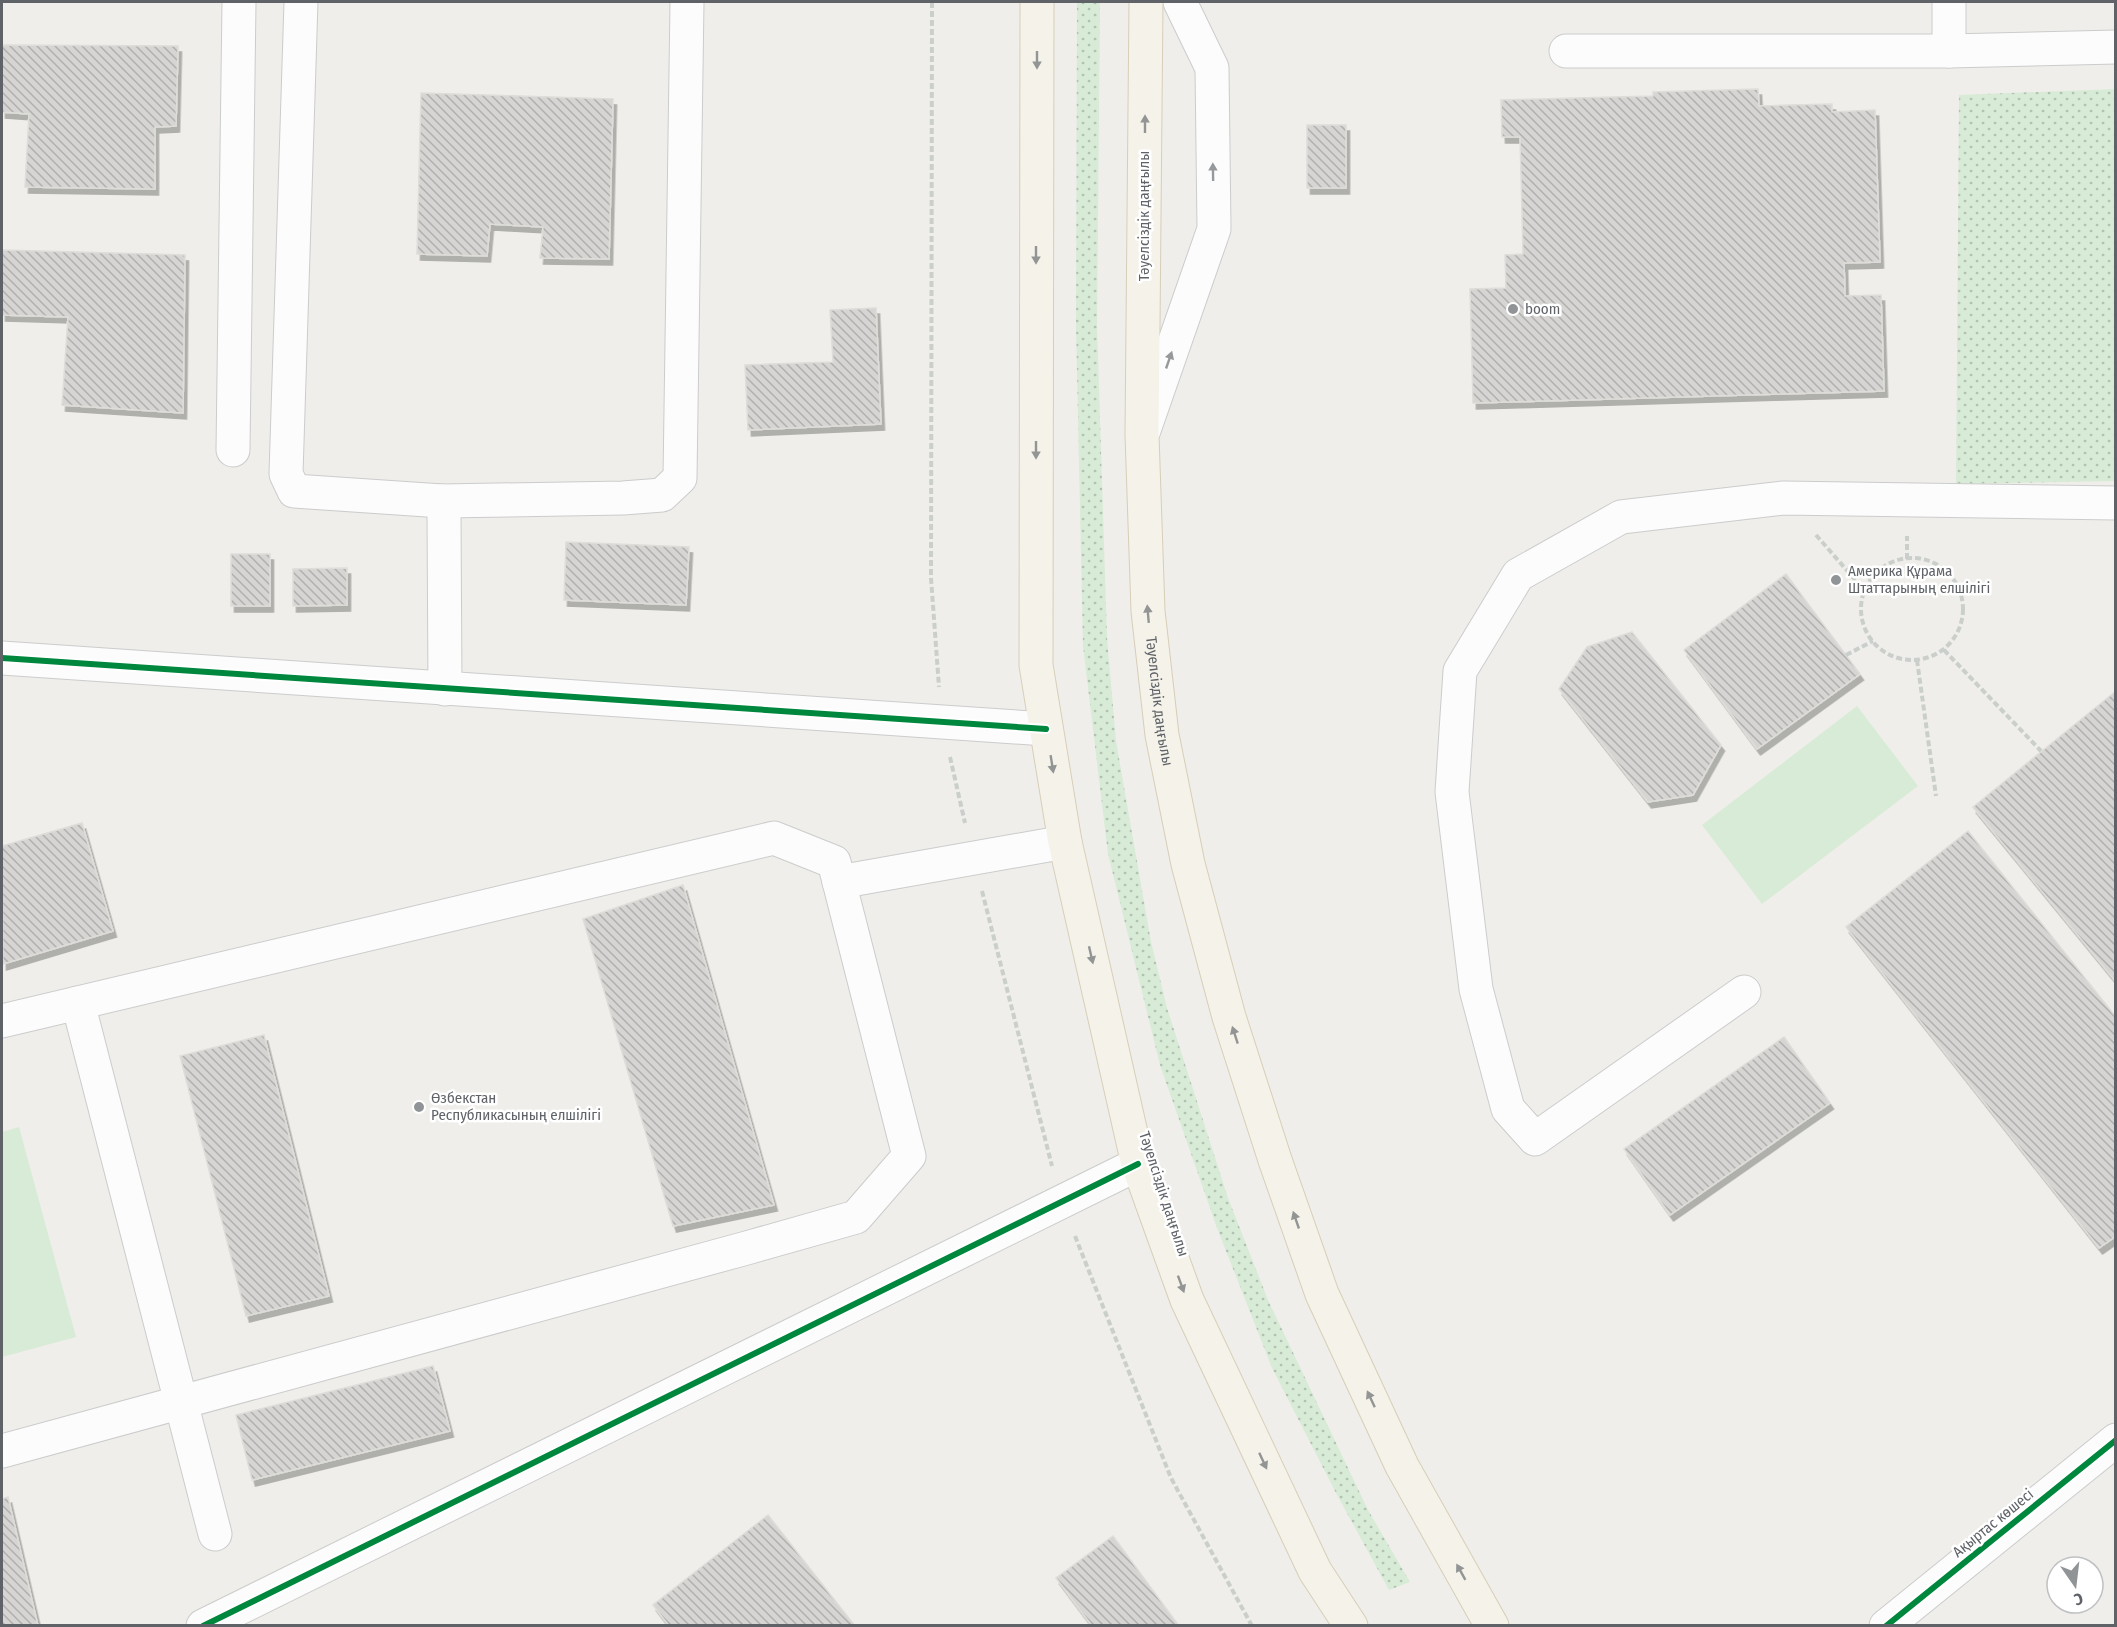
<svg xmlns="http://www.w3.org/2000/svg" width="2117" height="1627" font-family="'Fira Sans Condensed',sans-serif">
	<defs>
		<pattern id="grass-dots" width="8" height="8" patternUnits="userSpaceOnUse" patternTransform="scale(1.5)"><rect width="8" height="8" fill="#d8ebd6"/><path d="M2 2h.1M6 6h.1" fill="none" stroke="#b2c2b1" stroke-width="1.8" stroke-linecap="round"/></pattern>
		<pattern id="building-back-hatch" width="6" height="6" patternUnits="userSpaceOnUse" patternTransform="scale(1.5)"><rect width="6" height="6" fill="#d6d5d3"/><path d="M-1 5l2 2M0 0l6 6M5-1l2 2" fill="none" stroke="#b1b0af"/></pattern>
		<filter id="shadow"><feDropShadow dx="3.5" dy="6" stdDeviation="0" flood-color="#0004"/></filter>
	</defs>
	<rect width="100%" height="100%" fill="#efeeea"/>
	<g fill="url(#grass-dots)">
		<polygon points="1077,2 1100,2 1097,325 1107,638 1116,741 1151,942 1167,1008 1228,1198 1268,1300 1368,1510 1410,1582 1389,1590 1336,1493 1272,1368 1217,1228 1160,1065 1108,854 1083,646 1076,326"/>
		<polygon points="2115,89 2115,481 1956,484 1959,95"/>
	</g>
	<g fill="#d8ebd6">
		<polygon points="1857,706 1918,786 1762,904 1702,825"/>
		<polygon points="19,1127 76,1337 2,1357 2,1132"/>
	</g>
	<g fill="url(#building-back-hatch)" stroke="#deddd9" stroke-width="1.5" filter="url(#shadow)">
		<polygon points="2,45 178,46 176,126 155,127 155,189 25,187 29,114 2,112"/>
		<polygon points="1758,89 1759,106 1832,104 1832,112 1875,110 1880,262 1844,263 1845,296 1881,295 1884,391 1473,403 1470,289 1506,288 1505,255 1523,254 1520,137 1502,137 1501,100 1653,96 1653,92"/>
		<polygon points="421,93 613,99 609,259 540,258 543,227 490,224 487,256 417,254"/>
		<rect x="1307" y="125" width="39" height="63"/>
		<polygon points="2,250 185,255 183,413 62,405 68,317 2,315"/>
		<polygon points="876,308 881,424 748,430 745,365 833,362 830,310"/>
		<polygon points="566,542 689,547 686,605 564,600"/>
		<rect x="231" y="554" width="39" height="52"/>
		<polygon points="347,568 347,605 293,606 293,569"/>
		<polygon points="1786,574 1860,674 1757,749 1684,650"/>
		<polygon points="1632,632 1721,745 1693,795 1648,802 1559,689 1587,647"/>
		<polygon points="2116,691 2116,982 1973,807"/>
		<polygon points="82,823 113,931 3,964 2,846"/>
		<polygon points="1968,831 2116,1017 2116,1236 2099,1248 1846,927"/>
		<polygon points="683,885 774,1205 673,1226 583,919"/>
		<polygon points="264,1035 329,1296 246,1316 180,1056"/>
		<polygon points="1784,1037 1830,1103 1670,1215 1624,1149"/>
		<polygon points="433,1366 450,1431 252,1480 236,1415"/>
		<polygon points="8,1497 38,1626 2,1626 2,1499"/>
		<polygon points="768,1515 855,1626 669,1626 653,1605"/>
		<polygon points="1113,1536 1179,1626 1092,1626 1056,1578"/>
	</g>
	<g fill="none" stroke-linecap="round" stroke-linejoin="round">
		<defs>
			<g id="minor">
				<polyline points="301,2 286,474 294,491 442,501 623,498 662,495 680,478 687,2"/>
				<polyline points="1949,2 1949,51"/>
				<polyline points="1566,51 1949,51 2116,47"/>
				<polyline points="1144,430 1214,229 1212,68 1180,2"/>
				<polyline points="233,450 239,2"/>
				<polyline points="442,501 444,512 445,689"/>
				<polyline points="2,658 1046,729"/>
				<polyline points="839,882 1065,842"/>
				<polyline points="1744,992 1535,1139 1508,1109 1476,989 1452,792 1460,671 1518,575 1621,517 1783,498 2116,503"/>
				<polyline points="78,1003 215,1534"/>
				<polyline points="2,1021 774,838 834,862 909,1156 856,1217 743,1249 2,1451"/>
				<polyline points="203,1626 1138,1164"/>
				<polyline points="1886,1626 2116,1440"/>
			</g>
			<g id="major">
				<polyline points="1037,2 1036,665 1065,842 1138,1164 1187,1300 1315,1571 1351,1626"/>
				<path id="s1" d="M1146,2L1142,435L1148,611L1162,735L1188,864L1229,1017L1275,1160L1322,1294L1402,1466L1492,1626"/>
			</g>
		</defs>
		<use href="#minor" stroke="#cbcccc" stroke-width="35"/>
		<use href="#major" stroke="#d7ceb8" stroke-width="35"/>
		<g stroke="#cacfcc" stroke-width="4" stroke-dasharray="6 3" stroke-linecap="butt">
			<polyline points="932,2 931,578 939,687"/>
			<polyline points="1816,535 1865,591"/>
			<circle cx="1912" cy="609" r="51"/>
			<polyline points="1907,559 1907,536"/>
			<polyline points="1944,650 2041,751"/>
			<polyline points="1846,655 1873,641"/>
			<polyline points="1917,660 1936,796"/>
			<polyline points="950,757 965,823"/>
			<polyline points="982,891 1052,1166"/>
			<polyline points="1075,1236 1171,1478 1252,1626"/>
		</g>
		<use href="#minor" stroke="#fdfcfc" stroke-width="33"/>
		<use href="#major" stroke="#f4f2e9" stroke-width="33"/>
		<defs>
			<g id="cycleway">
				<polyline points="2,658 1046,729"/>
				<polyline points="203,1626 1138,1164"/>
				<polyline points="1886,1626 2116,1440"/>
			</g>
		</defs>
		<use href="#cycleway" stroke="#fff" stroke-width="10"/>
		<use href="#cycleway" stroke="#00873e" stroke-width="6"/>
	</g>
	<defs><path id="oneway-solid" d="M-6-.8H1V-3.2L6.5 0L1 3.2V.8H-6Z" transform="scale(1.5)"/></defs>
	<g fill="#939595">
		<use href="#oneway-solid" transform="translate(1037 60) rotate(90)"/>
		<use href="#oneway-solid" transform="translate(1145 124) rotate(-90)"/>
		<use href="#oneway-solid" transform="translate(1036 255) rotate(90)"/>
		<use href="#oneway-solid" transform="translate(1036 450) rotate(90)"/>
		<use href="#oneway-solid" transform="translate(1148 614) rotate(-95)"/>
		<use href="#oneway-solid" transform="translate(1052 764) rotate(81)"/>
		<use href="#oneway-solid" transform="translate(1091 955) rotate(77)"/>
		<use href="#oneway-solid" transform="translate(1235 1035) rotate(-108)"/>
		<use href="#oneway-solid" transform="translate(1296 1220) rotate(-109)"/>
		<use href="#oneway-solid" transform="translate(1181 1284) rotate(70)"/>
		<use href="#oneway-solid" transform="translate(1371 1399) rotate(-115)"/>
		<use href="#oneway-solid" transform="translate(1263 1461) rotate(65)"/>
		<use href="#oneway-solid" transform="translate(1461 1572) rotate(-119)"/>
	</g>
	<g fill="#96999c">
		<use href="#oneway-solid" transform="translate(1213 172) rotate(-91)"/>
		<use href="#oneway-solid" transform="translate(1169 360) rotate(-71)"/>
	</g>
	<g fill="#919496" stroke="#fff" stroke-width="2">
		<circle cx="1513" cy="309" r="6"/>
		<circle cx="1836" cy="580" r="6"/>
		<circle cx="419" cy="1107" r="6"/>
	</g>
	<g text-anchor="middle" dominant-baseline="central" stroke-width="5" stroke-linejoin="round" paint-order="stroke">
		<g font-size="15" fill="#5f6368" stroke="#fff">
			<text transform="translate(1144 216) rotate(-90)">Тәуелсіздік даңғылы</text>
			<text stroke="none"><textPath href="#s1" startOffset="700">Тәуелсіздік даңғылы</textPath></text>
			<text transform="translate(1164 1194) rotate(72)">Тәуелсіздік даңғылы</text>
			<text transform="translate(1993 1523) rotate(-39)">Ақыртас көшесі</text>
		</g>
		<g font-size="15" fill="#5f6368" stroke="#fff" text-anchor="start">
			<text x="1525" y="309">boom</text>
			<text x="1848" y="571">Америка Құрама<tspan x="1848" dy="17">Штаттарының елшілігі</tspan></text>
			<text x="431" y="1098">Өзбекстан<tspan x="431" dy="17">Республикасының елшілігі</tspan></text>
		</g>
	</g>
	<rect width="2117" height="1627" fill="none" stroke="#5f6368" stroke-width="6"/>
	<g transform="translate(2075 1585) rotate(166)"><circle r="28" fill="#ffffff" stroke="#bfc1c3" stroke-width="1.5"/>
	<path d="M0-4.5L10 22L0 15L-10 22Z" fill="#919496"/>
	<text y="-9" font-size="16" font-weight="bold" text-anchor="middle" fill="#5f6368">С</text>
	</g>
</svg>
